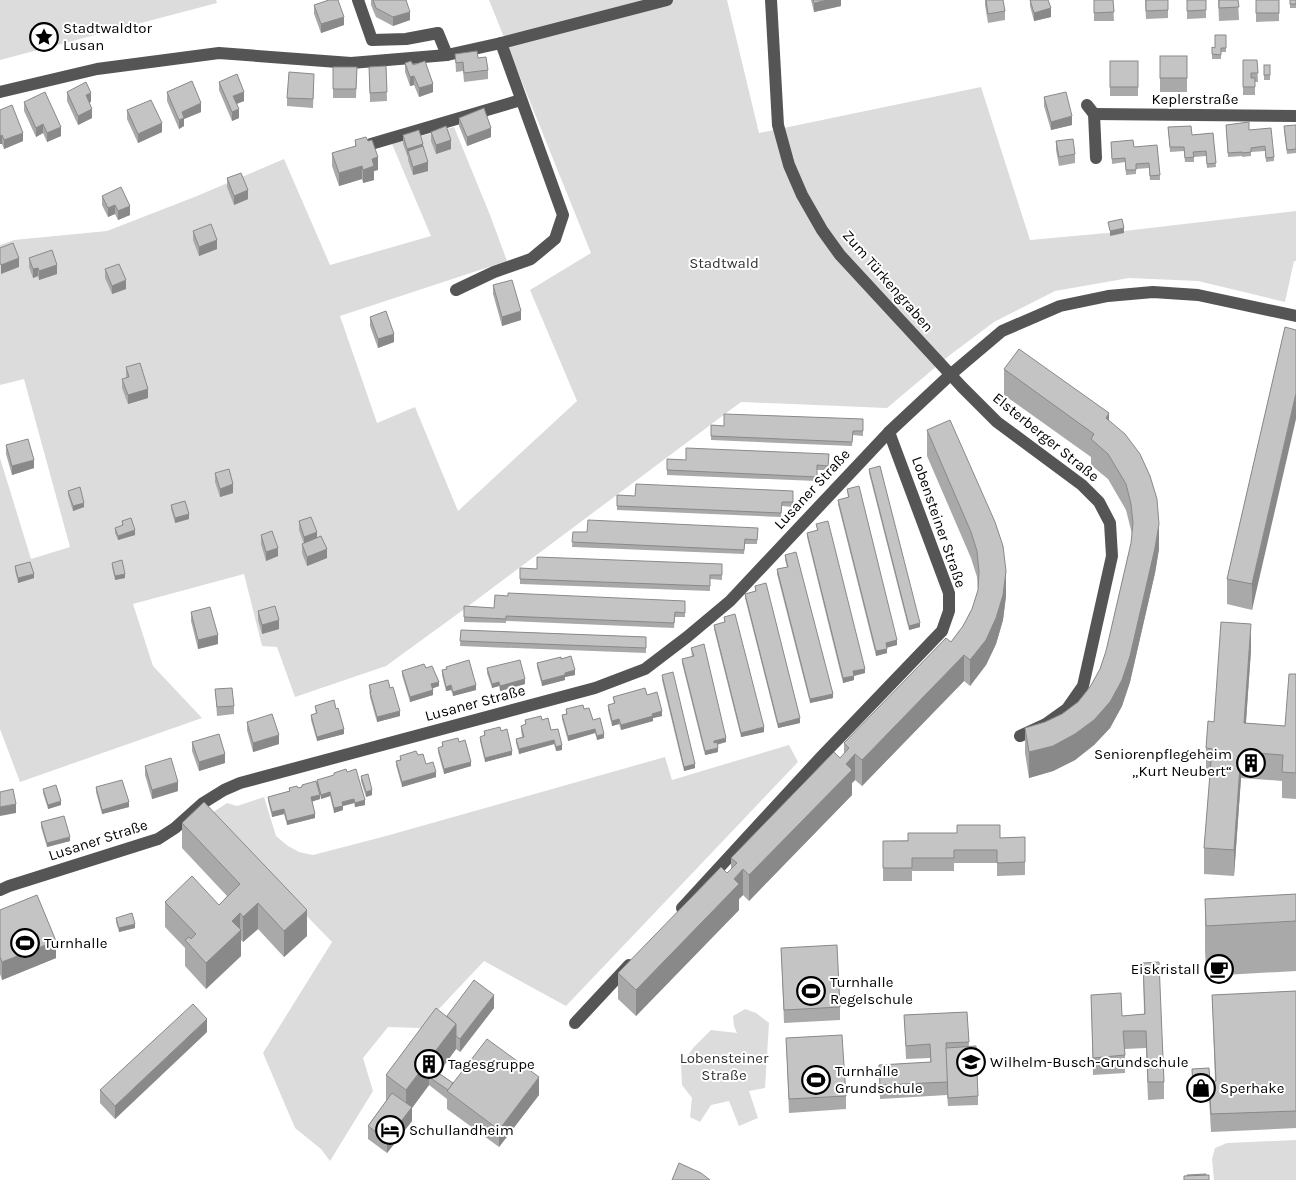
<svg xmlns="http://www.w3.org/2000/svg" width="1296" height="1180" font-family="Karla,sans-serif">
	<rect width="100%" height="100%" fill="#fff"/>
	<g fill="#dcdcdc">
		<polygon points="0,0 216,0 217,3 0,60"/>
		<polygon points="489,0 727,0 759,133 981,87 1030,240 1107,233 1296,211 1296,261 1294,261 1285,302 1198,281 1129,278 1055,291 994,322 950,355 887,408 741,402 463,610 386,666 295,697 277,647 262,646 244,574 133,604 153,666 202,718 20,782 0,729 0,458 31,559 70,547 24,379 0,385 0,245 14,240 107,231 197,196 284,159 330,265 431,236 392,144 454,127 490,215 507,261 340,316 377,423 415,407 458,511 577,401 530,290 591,253"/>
		<polygon points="789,745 798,762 566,1006 484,961 421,1028 388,1027 363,1058 373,1091 330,1161 321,1149 295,1128 263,1053 332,942 209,815 227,803 237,806 264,797 276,836 288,846 299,852 313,855 386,836 665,757 672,780"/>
		<polygon points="745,1009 756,1013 769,1023 765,1088 749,1091 758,1118 739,1126 729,1101 711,1105 700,1122 690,1117 692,1098 682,1085 681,1064 694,1047 711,1030 737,1033 734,1026 733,1016"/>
		<polygon points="1296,1140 1296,1180 1214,1180 1212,1159 1215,1148 1227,1143"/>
	</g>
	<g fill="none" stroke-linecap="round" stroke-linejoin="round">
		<g stroke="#555" stroke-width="12">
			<polyline points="358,0 372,40 406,39 438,33 447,55"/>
			<polyline points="771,0 778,125 789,165 802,195 822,230 840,255 962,387 997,422 1082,485 1099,502 1110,523 1112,556 1083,686 1067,709 1046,724 1020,736"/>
			<polyline points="0,92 97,69 219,53 351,63 447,55 501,43 667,0"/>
			<polyline points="1087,105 1094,114 1096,158"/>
			<polyline points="1094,114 1296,116"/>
			<polyline points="371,144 521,100"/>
			<polyline points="456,290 494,272 531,259 555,239 563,215 501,43"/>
			<polyline points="0,890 9,886 158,839 175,828 203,803 224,790 240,783 595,688 645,669 687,637 730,601 889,432"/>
			<polyline points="682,908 821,757 942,631 949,611 949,593 889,432 950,375 1002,331 1060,306 1108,296 1153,292 1198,295 1296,316"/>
			<polyline points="575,1023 629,965"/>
		</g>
	</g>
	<g fill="#a9a9a9">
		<polygon points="371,0 406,0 410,20 393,26 376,17 371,5"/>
		<polygon points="811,0 841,0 841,6 814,12"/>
		<polygon points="985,0 1003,0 1005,11 1005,20 988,23 985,5"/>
		<polygon points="1030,0 1048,0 1051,17 1034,21 1030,6"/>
		<polygon points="1094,0 1113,0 1114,21 1094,21"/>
		<polygon points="1145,0 1168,0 1168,18 1146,19"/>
		<polygon points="1187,0 1206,0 1206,18 1187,19"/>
		<polygon points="1218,0 1238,0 1239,20 1219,21"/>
		<polygon points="1256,0 1279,0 1279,21 1256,22"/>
		<rect x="1290" y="0" width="6" height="8"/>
		<polygon points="314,5 344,25 321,33 314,14"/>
		<polygon points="1226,35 1226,52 1221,52 1221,59 1212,59 1212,47 1215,48"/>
		<polygon points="455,54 478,58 488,70 488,79 464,82 463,71 456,72"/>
		<rect x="1160" y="56" width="27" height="36"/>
		<polygon points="1243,60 1257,60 1258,82 1255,82 1255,95 1243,95"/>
		<rect x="1110" y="61" width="28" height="35"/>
		<polygon points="405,63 413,65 433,92 419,97 414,85 410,86 405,72"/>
		<rect x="1264" y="65" width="6" height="15"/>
		<polygon points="386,66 387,101 370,102 369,67"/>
		<polygon points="333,67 357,67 356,98 333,98"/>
		<polygon points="219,82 244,101 237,104 239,118 232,121 219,90"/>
		<polygon points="314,82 313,108 287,106 287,98"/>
		<polygon points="67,92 91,102 89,102 92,118 78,125 67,101"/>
		<polygon points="167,92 201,112 184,119 184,126 179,129 167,101"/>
		<polygon points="1044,97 1072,125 1051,130 1044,106"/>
		<polygon points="24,102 61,136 47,142 43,133 36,137 24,111"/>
		<polygon points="0,110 23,141 4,149 2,144"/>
		<polygon points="127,110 162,132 138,143 127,119"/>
		<polygon points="459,118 491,137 467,146 459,126"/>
		<polygon points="1226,125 1249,130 1274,157 1274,161 1266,162 1265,151 1251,152 1251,156 1242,157 1242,156 1228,157"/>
		<polygon points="1296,125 1296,153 1287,154 1284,130"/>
		<polygon points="1168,127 1192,135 1213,133 1216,167 1207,168 1206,156 1194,157 1194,162 1185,162 1184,151 1170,152"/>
		<polygon points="431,132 451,149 436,154 431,141"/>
		<polygon points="403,135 423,144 428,171 413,175 408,160 408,157 403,144"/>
		<polygon points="355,140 378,170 374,171 374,180 363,183 362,179 339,186 332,166 332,153 355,146"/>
		<polygon points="1056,141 1075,154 1075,163 1059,166 1056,150"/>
		<polygon points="1111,142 1134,147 1160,175 1160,180 1150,180 1149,168 1136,169 1136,174 1126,175 1125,162 1112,164"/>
		<polygon points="227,178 248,199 234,205 227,187"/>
		<polygon points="102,196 130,215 118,220 115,214 108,217 102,205"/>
		<polygon points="193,231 217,249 199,256 193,240"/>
		<polygon points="29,258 57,274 39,280 38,276 33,278 29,267"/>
		<polygon points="105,269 126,289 112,294 105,278"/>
		<polygon points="493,285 521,320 502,326 493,294"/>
		<polygon points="370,317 394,342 378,348 370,326"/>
		<polygon points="1285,327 1252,610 1227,604 1227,579"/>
		<polygon points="126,367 148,398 128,404 122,388 122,379 126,378"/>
		<polygon points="1004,369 1109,421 1159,549 1155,573 1130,682 1122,706 1110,728 1094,745 1075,760 1053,771 1029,778 1025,753 1025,728 1045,722 1062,714 1078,702 1090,687 1100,669 1106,651 1131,543 1132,534 1126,510 1108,479 1091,465 1091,457 1004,395"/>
		<polygon points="863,419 863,436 853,435 852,446 711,440 711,425 724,426"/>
		<polygon points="927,430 1006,596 1003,620 996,644 986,665 970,686 964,681 862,786 855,780 852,783 852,795 749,901 743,895 739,899 739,910 636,1016 618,999 618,973 727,873 731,870 731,858 840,758 844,754 844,743 951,642 963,626 972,609 978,590 977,577 971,558 927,456"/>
		<polygon points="6,445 34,468 12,475 6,454"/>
		<polygon points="829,454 828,470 817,470 817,481 667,475 667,459 686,460"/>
		<polygon points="869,469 920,627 909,630 869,473"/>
		<polygon points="215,473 233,493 220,497 215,482"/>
		<polygon points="847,489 897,645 887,647 887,653 876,656 838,504 838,500 848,497"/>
		<polygon points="68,491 84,507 73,511 68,495"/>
		<polygon points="793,491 793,507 782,506 781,517 617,510 617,495 635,496"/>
		<polygon points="171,505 189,519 175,523 171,509"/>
		<polygon points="122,521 135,535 118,540 115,533 115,528 122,526"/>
		<polygon points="299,521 317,538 327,558 307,566 302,553 302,544 304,544 299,530"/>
		<polygon points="816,524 865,673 854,676 854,680 843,683 807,537 807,533 817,530"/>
		<polygon points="758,528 757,544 745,544 744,554 572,547 573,532 587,532"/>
		<polygon points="261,535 278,556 266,561 261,544"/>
		<polygon points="785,555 833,698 810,703 777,574 777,569 787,567 785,560"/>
		<polygon points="112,563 125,578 115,580 112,567"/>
		<polygon points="722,564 722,580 710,579 710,591 520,584 520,568 537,569"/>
		<polygon points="15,566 34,578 18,583 15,570"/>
		<polygon points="755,586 800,723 778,728 745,598 745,594 755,591"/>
		<polygon points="685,601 685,617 675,617 674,628 506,621 506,623 464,622 464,606 494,608"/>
		<polygon points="258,611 279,629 262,634 258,620"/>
		<polygon points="191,612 218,644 198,649 191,621"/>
		<polygon points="724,617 764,732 741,737 714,629 714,625 724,622"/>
		<polygon points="461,630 646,637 646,653 460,646"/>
		<polygon points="691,648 726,742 717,745 718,752 705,755 682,663 682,659 692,657"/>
		<polygon points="1251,650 1246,723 1285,726 1296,674 1296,799 1282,798 1282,781 1241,778 1234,876 1204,874 1204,848 1210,774 1206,774 1206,748 1214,722"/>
		<polygon points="561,659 575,675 565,677 565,680 542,686 537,667 537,663"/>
		<polygon points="446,667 476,690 453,696 451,690 446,691 442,675 442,670 446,669"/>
		<polygon points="426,668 439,686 432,688 433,695 410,702 402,675 402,671"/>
		<polygon points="487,668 525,684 500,691 499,686 492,688 487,673"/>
		<polygon points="662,675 695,768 684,771 662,680"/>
		<polygon points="369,685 390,688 400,716 377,722 370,697"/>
		<polygon points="215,689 234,706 234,714 217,716"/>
		<polygon points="647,695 662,716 653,718 653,721 621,730 619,724 612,726 608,710 608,705 614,704 613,697"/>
		<polygon points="315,706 336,709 344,734 317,741 311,720 311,715 316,714"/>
		<polygon points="566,709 584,709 593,720 604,738 597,740 595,733 568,741 562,719 562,715 566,714"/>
		<polygon points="525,720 542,720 551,730 562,750 556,751 554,744 519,754 516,743 516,739 522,737 521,730 521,726 525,725"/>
		<polygon points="247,722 279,744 253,752 247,730"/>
		<polygon points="484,731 501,731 512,755 485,762 480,741 480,737 484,736"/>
		<polygon points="192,742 225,763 199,771 192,751"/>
		<polygon points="442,742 459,742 471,766 444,774 438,752 438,748 442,747"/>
		<polygon points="418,755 436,777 402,787 396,765 396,761 400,760 400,756"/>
		<polygon points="145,766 178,791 152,799 145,775"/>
		<polygon points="347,772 365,805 355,807 354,803 343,806 343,810 334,813 330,796 321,799 318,787 320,799 312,801 315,818 287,825 284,814 272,817 268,801 268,797 289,791 289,788 298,788 302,787 302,785 317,784 317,780 334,776 334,773"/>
		<polygon points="361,776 372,795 366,797 361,781"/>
		<polygon points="96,787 129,807 102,814 96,792"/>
		<polygon points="43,789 61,805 48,809 43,793"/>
		<polygon points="41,822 70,841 47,847 41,827"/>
		<polygon points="182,823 307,936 284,957 258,929 243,942 241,940 241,956 206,989 185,966 185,948 165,927 165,902 219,905 227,896 182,848"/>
		<polygon points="1025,837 1025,875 997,876 997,863 954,863 954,871 912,871 912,881 883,881 883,841"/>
		<polygon points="1296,894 1296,971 1206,976 1205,949 1205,899"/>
		<polygon points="0,910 56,958 2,980 0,974"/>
		<polygon points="116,918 135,928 119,932 116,922"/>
		<polygon points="781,948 840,1007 840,1020 784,1023"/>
		<polygon points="1143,963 1164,1082 1164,1099 1148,1100 1146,1048 1125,1049 1125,1073 1093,1075 1091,995 1122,1016 1144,1014"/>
		<polygon points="1296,991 1296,1128 1211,1132 1209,1097 1193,1098 1192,1069 1210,1082 1215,1081 1212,995"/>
		<polygon points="494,1008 460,1052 456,1049 439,1073 453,1083 539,1095 499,1147 447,1109 447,1099 429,1085 412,1108 412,1121 387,1153 368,1139 368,1126 386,1101 386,1075 447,1016"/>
		<polygon points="967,1012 969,1047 978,1096 978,1105 948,1106 947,1095 880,1099 879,1065 930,1062 930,1058 906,1059 904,1015"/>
		<polygon points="207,1032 115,1119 100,1103 100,1090"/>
		<polygon points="786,1038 846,1096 846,1109 789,1113"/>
	</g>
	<g fill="#898989">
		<polygon points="828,0 841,0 841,6 814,12 814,3"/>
		<polygon points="1051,8 1051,17 1034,21 1034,13"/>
		<polygon points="410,12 410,20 393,26 393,17"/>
		<polygon points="344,17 344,25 321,33 321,24"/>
		<polygon points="414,76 414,85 410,86 410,77"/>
		<polygon points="433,84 433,92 419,97 419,88"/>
		<polygon points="244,92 244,101 233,105 233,96"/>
		<polygon points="91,93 91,102 86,104 86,95"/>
		<polygon points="201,103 201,112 184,119 184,126 179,129 179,120 182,112"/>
		<polygon points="92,109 92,118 78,125 78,116"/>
		<polygon points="239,109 239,118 232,121 232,112"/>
		<polygon points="1072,116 1072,125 1051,130 1051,122"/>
		<polygon points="162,123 162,132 138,143 138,134"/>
		<polygon points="43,124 43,133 36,137 36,128"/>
		<polygon points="61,127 61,136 47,142 47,133"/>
		<polygon points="491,128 491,137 467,146 467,137"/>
		<polygon points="23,133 23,141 4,149 4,140"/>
		<polygon points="2,135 2,144 0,144 0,136"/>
		<polygon points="451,140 451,149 436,154 436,145"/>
		<polygon points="423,144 423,152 408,151 407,157 407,149"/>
		<polygon points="378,157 378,170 374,171 374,180 363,183 363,170 372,159"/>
		<polygon points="428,162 428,171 413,175 413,167"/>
		<polygon points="362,166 362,179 339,186 339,173"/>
		<polygon points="248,190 248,199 234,205 234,196"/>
		<polygon points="115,205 115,214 108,217 108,208"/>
		<polygon points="130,206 130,215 118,220 118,211"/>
		<polygon points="1124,228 1124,233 1110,236 1110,231"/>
		<polygon points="217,240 217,249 199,256 199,247"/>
		<polygon points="19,258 19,267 1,274 1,265"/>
		<polygon points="57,265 57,274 39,280 39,271"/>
		<polygon points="38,268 38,276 33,278 33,269"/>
		<polygon points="126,280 126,289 112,294 112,286"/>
		<polygon points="521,311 521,320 502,326 502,317"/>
		<polygon points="394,334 394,342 378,348 378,339"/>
		<polygon points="148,389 148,398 128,404 128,395"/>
		<polygon points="1296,393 1296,419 1252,610 1252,584"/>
		<polygon points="1109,413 1109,439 1106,418"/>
		<polygon points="34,460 34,468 12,475 12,466"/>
		<polygon points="233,484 233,493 220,497 220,489"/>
		<polygon points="84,503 84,507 73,511 73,506"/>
		<polygon points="189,514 189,519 175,523 175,518"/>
		<polygon points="1159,524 1159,549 1155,573 1130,682 1122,706 1110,728 1094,745 1075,760 1053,771 1029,778 1029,752 1075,734"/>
		<polygon points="135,530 135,535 118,540 118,536"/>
		<polygon points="317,532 317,541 304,546 304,537"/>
		<polygon points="278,548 278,556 266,561 266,552"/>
		<polygon points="327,549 327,558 307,566 307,557"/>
		<polygon points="1006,571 1006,596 1003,620 996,644 986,665 970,686 970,660"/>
		<polygon points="34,574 34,578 18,583 18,578"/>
		<polygon points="125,574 125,578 115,580 115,576"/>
		<polygon points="279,620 279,629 262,634 262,625"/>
		<polygon points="920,623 920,627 909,630 909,626"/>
		<polygon points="1251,624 1251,650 1244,748 1244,723"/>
		<polygon points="218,635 218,644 198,649 198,640"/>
		<polygon points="897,640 897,645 886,648 886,643"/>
		<polygon points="887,649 887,653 876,656 876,651"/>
		<polygon points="964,655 964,681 862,786 862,760"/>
		<polygon points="865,669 865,673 853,676 853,671"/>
		<polygon points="575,670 575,675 565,677 565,680 542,686 542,681 565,673"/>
		<polygon points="854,676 854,680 843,683 843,678"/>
		<polygon points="525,679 525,684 500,691 500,686"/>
		<polygon points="439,682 439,686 431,689 431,684"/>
		<polygon points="499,682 499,686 492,688 492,684"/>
		<polygon points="451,685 451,690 446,691 446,687"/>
		<polygon points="476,685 476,690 453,696 453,692"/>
		<polygon points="433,690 433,695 410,702 410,697"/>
		<polygon points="833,694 833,698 810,703 810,699"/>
		<polygon points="400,711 400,716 377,722 377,717"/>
		<polygon points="662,711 662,716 653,718 653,721 621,730 621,725"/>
		<polygon points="800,718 800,723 778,728 778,724"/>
		<polygon points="619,719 619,724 612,726 612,721"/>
		<polygon points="764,727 764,732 741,737 741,733"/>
		<polygon points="344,729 344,734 317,741 317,737"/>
		<polygon points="595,729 595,733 568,741 568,736"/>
		<polygon points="604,734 604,738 597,740 597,736"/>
		<polygon points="279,735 279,744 253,752 253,743"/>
		<polygon points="726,738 726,742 714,745 714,741"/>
		<polygon points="554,740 554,744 519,754 519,749"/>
		<polygon points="562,745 562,750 556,751 556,747"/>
		<polygon points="718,748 718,752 705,755 705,751"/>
		<polygon points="512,751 512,755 485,762 485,758"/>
		<polygon points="1241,752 1241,778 1234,876 1234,850"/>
		<polygon points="225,754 225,763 199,771 199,762"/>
		<polygon points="855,754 855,780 852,783 852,795 749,901 749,875 846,764"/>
		<polygon points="471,762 471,766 444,774 444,769"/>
		<polygon points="695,764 695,768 684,771 684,767"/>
		<polygon points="436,772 436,777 402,787 402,782"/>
		<polygon points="178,782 178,791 152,799 152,790"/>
		<polygon points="372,790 372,795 366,797 366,792"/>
		<polygon points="330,792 330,796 321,799 321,795"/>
		<polygon points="320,795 320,799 311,802 311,797"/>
		<polygon points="354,799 354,803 343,806 343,810 334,813 334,808 342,802"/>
		<polygon points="365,800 365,805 355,807 355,803"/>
		<polygon points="61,801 61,805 48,809 48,805"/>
		<polygon points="129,802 129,807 102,814 102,810"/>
		<polygon points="16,804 16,813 0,816 0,807"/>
		<polygon points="284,809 284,814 272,817 272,812"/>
		<polygon points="315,814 315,818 287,825 287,821"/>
		<polygon points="70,837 70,841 47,847 47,843"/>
		<polygon points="743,869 743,895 739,899 739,910 636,1016 636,990"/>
		<polygon points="258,903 258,929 243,942 243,917"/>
		<polygon points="307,910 307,936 284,957 284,931"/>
		<polygon points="240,913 240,931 241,930 241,956 206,989 206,963 232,921"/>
		<polygon points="135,924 135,928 119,932 119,928"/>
		<polygon points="56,941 56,958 2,980 2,962"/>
		<polygon points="494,995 494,1008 460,1052 460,1039"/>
		<polygon points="207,1019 207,1032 115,1119 115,1106"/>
		<polygon points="456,1024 456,1049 433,1080 429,1077 429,1085 412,1108 412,1121 387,1153 387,1140 406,1115 406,1090"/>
		<polygon points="539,1077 539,1095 499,1147 499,1130"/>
	</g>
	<g fill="#c4c4c4" stroke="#898989">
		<polygon points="329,0 338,0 344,17 321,24 314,5"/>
		<polygon points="373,0 406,0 410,12 393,17 376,8"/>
		<polygon points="813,0 828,0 814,3"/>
		<polygon points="986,0 1003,0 1005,11 988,14"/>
		<polygon points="1030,0 1048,0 1051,8 1034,13"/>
		<polygon points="1094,0 1113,0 1114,12 1094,13"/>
		<polygon points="1146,0 1168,0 1168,10 1146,11"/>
		<polygon points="1187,0 1206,0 1206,10 1187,11"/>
		<polygon points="1219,0 1238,0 1239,7 1219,8"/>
		<rect x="1256" y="0" width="23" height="13"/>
		<rect x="1290" y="0" width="6" height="4"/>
		<polygon points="1215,35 1226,35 1226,48 1221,48 1221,55 1212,54 1212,47 1215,48"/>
		<polygon points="477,51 478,58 486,57 488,70 464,73 463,62 456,63 455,54"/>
		<rect x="1160" y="56" width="27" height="22"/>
		<polygon points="1243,60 1257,60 1258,73 1251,73 1251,78 1255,78 1255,87 1243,87"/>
		<polygon points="411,61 413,65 425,61 433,84 419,88 414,76 410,77 405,63"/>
		<rect x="1110" y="61" width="28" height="26"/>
		<rect x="1264" y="65" width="6" height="10"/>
		<polygon points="386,66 387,92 370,93 369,67"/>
		<polygon points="333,67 357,67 356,89 333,89"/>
		<polygon points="289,72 314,74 313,99 287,98"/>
		<polygon points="237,74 244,92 233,96 239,109 232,112 219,82"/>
		<polygon points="192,81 201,103 182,112 184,118 179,120 167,92"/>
		<polygon points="86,82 91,93 86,95 92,109 78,116 67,92"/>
		<polygon points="45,92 61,127 47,133 43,124 36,128 24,102"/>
		<polygon points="1066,92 1072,116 1051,122 1044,97"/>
		<polygon points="151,100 162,123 138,134 127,110"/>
		<polygon points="12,105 23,133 4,140 2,135 0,136 0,110"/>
		<polygon points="484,108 491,128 467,137 459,118"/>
		<polygon points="1249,122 1249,130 1271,128 1274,157 1266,158 1265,146 1251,148 1251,152 1242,153 1242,152 1228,153 1226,125"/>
		<polygon points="1296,125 1296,149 1287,150 1284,126"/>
		<polygon points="446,126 451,140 436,145 431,132"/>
		<polygon points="1191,126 1192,135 1213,133 1216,163 1207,164 1206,151 1193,152 1194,157 1185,158 1184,147 1170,147 1168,127"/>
		<polygon points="419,130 423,144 407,149 403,135"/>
		<polygon points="366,137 368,141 372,140 378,157 372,159 374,166 363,170 362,166 339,173 332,153 356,146 355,140"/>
		<polygon points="1073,139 1075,154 1059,157 1056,141"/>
		<polygon points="1133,140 1134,147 1157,145 1160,175 1150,176 1149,163 1136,164 1136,170 1126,170 1125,158 1112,159 1111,142"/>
		<polygon points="423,146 428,162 413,167 408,151"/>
		<polygon points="241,173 248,190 234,196 227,178"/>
		<polygon points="121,187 130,206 118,211 115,205 108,208 102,196"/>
		<polygon points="1122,219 1124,228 1110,231 1108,222"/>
		<polygon points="211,224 217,240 199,247 193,231"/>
		<polygon points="13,243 19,258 1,265 0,263 0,248"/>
		<polygon points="52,250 57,265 39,271 38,268 33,269 29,258"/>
		<polygon points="119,264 126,280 112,286 105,269"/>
		<polygon points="512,280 521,311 502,317 493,285"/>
		<polygon points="386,311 394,334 378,339 370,317"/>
		<polygon points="1285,327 1296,330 1296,393 1252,584 1227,579"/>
		<polygon points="1019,349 1109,413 1106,418 1125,434 1140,454 1150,476 1157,499 1159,524 1155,548 1130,656 1122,680 1110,702 1094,720 1075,734 1053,746 1029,752 1025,728 1045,722 1062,714 1078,702 1090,687 1100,669 1106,651 1131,543 1133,523 1131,504 1126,484 1108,454 1091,439 1094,434 1004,369"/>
		<polygon points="140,363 148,389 128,395 122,379 129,377 126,367"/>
		<polygon points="724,414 863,419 863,431 853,431 852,442 711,436 711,425 724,426"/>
		<polygon points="950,420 995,522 1003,546 1006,571 1003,595 996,618 986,640 970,660 964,655 862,760 855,754 846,764 852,770 749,875 743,869 734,879 739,884 636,990 618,973 721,867 727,873 737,863 731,858 834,752 840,758 849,748 844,743 946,638 951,642 963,626 972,609 978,590 979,572 977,551 971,532 927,430"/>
		<polygon points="28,439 34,460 12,466 6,445"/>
		<polygon points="686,448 829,454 828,466 817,465 817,477 667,470 667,459 686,460"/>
		<polygon points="880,466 920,623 909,626 869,469"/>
		<polygon points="229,469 233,484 220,489 215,473"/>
		<polygon points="636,484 793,491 793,502 782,502 781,513 617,506 617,495 635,496"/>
		<polygon points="859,486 897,640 886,643 887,649 876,651 838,500 849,497 847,489"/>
		<polygon points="80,487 84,503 73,506 68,491"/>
		<polygon points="185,501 189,514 175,518 171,505"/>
		<polygon points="311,517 317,532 304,537 299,521"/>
		<polygon points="131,518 135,530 118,536 115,528 123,525 122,521"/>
		<polygon points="588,520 758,528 757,540 745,539 744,550 572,542 573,532 587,532"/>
		<polygon points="828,521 865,669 853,671 854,676 843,678 807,533 818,530 816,524"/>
		<polygon points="272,531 278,548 266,552 261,535"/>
		<polygon points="321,536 327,549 307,557 302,544"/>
		<polygon points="796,552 833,694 810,699 777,569 788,567 785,555"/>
		<polygon points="537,557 722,564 722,575 710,575 710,586 520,579 520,568 537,569"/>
		<polygon points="122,560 125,574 115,576 112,563"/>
		<polygon points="30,562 34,574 18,578 15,566"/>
		<polygon points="766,583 800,718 778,724 745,594 756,591 755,586"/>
		<polygon points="508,593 685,601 685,613 675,612 674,623 506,616 506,619 464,617 464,606 494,608 495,595 508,596"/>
		<polygon points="275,606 279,620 262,625 258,611"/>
		<polygon points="210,607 218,635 198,640 191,612"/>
		<polygon points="735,614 764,727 741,733 714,625 725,622 724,617"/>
		<polygon points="1221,622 1251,624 1244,723 1285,726 1289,674 1296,674 1296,773 1282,772 1283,755 1241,752 1234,850 1204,848 1212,749 1206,748 1208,721 1214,722"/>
		<polygon points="461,630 646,637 646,648 460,641"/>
		<polygon points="704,644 726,738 714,741 714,743 717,742 718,748 705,751 682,659 694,656 691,648"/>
		<polygon points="571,656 575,670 565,673 565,675 542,681 537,663 561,657 561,659"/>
		<polygon points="469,660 476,685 453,692 451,685 446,687 442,670 447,669 446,667"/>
		<polygon points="520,660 525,679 500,686 499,682 492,684 487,668"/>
		<polygon points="424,664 426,668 432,666 439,682 431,684 433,690 410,697 402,671"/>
		<polygon points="673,672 695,764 684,767 662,675"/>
		<polygon points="388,680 390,688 393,687 400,711 377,717 370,692 371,692 369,685"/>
		<polygon points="232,688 234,706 217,707 215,689"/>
		<polygon points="645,688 647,695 657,692 662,711 652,714 653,716 621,725 619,719 612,721 608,705 615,703 613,697"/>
		<polygon points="334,700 336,709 338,708 344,729 317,737 311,715 317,713 315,706"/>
		<polygon points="583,705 584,709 589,708 593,720 600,718 604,734 597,736 595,729 568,736 562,715 567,714 566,709"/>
		<polygon points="272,714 279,735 253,743 247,722"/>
		<polygon points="541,716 542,720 548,718 551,730 558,729 562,745 556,747 554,740 519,749 516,739 524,737 521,726 526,724 525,720"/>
		<polygon points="500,727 501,731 507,729 512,751 485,758 480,737 485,735 484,731"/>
		<polygon points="219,734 225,754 199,762 192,742"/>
		<polygon points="458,738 459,742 465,740 471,762 444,769 438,748 443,746 442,742"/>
		<polygon points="416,751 418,755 423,754 426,764 433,762 436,772 402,782 396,761 401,760 400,756"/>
		<polygon points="171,758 178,782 152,790 145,766"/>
		<polygon points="346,769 347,772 356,769 365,800 355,803 354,799 342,802 343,806 334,808 330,792 321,795 317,780 334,775 334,773"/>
		<polygon points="368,774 372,790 366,792 361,776"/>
		<polygon points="122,780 129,802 102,810 96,787"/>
		<polygon points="316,781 320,795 311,797 315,814 287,821 284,809 272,812 268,797 290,791 289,788 297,786 298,788 302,787 302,785"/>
		<polygon points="56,785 61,801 48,805 43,789"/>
		<polygon points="13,789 16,804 0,807 0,792"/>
		<polygon points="204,802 307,910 284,931 258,903 243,917 240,913 232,921 241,930 206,963 185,940 189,937 191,939 196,934 165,902 192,876 219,905 240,884 182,823"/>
		<polygon points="64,816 70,837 47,843 41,822"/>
		<polygon points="957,825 1000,825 1000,838 1025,837 1025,862 997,863 997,850 954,850 954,858 912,858 912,868 883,868 883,841 908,841 908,833 957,833"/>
		<polygon points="1296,894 1296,921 1206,926 1205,899"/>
		<polygon points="37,895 56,941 2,962 0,957 0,910"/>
		<polygon points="132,913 135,924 119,928 116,918"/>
		<polygon points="837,945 840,1007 784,1010 781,948"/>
		<polygon points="1159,962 1164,1082 1148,1082 1146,1031 1123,1031 1125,1055 1093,1058 1091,995 1121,993 1122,1016 1145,1014 1143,963"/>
		<polygon points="474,980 494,995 460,1039 456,1036 456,1024 447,1016"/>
		<polygon points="1296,991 1296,1111 1211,1114 1209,1082 1216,1081 1212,995"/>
		<polygon points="193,1004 207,1019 115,1106 100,1090"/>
		<polygon points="436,1008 456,1024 406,1090 386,1075"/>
		<polygon points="967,1012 969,1042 946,1043 948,1082 880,1085 879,1065 931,1062 930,1044 906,1046 904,1015"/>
		<polygon points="842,1035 846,1096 789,1099 786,1038"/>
		<polygon points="487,1039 539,1077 499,1130 447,1091"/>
		<polygon points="976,1046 978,1096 948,1098 946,1048"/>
		<polygon points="1209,1068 1210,1082 1209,1082 1209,1088 1193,1089 1192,1069"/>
		<polygon points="434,1070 453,1083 448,1090 429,1077"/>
		<polygon points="392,1093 412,1107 387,1140 368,1126"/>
		<polygon points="679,1163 701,1173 710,1180 672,1180"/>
		<polygon points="1206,1174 1206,1175 1187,1176 1187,1175"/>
		<polygon points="1209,1175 1209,1180 1184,1180 1184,1176"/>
	</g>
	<defs>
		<symbol id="sight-ring" viewBox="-11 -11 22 22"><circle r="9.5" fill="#fff" stroke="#000" stroke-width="1.5"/><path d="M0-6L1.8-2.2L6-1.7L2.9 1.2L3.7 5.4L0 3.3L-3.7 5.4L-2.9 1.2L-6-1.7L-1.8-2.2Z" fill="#000"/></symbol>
		<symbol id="building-ring" viewBox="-11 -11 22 22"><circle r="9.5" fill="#fff" stroke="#000" stroke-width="1.5"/><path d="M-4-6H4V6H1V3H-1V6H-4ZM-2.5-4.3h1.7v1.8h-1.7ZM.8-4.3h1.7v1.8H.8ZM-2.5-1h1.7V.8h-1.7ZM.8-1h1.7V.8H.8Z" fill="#000"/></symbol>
		<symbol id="stadium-ring" viewBox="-11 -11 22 22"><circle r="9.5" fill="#fff" stroke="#000" stroke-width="1.5"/><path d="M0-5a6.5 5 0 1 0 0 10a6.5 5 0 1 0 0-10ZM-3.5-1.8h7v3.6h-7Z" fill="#000"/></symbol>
		<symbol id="cafe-ring" viewBox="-11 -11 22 22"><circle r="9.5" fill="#fff" stroke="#000" stroke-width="1.5"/><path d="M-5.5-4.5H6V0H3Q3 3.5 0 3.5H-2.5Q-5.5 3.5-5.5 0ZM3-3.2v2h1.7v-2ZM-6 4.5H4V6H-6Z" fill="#000"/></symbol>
		<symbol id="school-ring" viewBox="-11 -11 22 22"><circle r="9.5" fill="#fff" stroke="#000" stroke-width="1.5"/><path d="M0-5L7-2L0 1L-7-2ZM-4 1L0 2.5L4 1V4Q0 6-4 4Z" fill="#000"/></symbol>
		<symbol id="shop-ring" viewBox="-11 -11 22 22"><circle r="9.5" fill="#fff" stroke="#000" stroke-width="1.5"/><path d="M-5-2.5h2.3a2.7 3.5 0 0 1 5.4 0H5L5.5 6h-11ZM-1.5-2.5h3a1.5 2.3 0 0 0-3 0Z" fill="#000"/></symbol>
		<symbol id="hotel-ring" viewBox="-11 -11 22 22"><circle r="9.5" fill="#fff" stroke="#000" stroke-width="1.5"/><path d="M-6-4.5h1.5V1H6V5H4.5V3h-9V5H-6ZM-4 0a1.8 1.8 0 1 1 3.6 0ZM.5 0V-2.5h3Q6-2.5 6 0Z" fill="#000"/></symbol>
	</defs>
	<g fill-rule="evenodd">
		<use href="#sight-ring" x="28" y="21" width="32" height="32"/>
		<use href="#building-ring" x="1235" y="747" width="32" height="32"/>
		<use href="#stadium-ring" x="9" y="927" width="32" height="32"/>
		<use href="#cafe-ring" x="1203" y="953" width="32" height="32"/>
		<use href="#stadium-ring" x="795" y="975" width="32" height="32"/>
		<use href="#school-ring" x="955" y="1046" width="32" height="32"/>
		<use href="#building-ring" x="413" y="1048" width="32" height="32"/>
		<use href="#stadium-ring" x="800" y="1064" width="32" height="32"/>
		<use href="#shop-ring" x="1185" y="1072" width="32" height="32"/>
		<use href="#hotel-ring" x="374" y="1114" width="32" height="32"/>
	</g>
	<g text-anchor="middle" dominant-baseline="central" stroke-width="4" stroke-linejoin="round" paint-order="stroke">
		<g font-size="15" fill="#000" stroke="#fff" text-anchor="start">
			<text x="63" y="28">Stadtwaldtor<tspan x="63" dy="17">Lusan</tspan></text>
			<text x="1232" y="754" text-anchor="end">Seniorenpflegeheim<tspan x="1232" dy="17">„Kurt Neubert“</tspan></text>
			<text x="44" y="943">Turnhalle</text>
			<text x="1200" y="969" text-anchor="end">Eiskristall</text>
			<text x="830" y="982">Turnhalle<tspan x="830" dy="17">Regelschule</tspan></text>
			<text x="990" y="1062">Wilhelm-Busch-Grundschule</text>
			<text x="448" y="1064">Tagesgruppe</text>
			<text x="835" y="1071">Turnhalle<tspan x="835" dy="17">Grundschule</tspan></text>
			<text x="1220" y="1088">Sperhake</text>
			<text x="409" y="1130">Schullandheim</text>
		</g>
		<g font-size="15" fill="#000" stroke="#fff">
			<text x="1195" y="99">Keplerstraße</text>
			<text transform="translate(888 281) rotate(49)">Zum Türkengraben</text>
			<text transform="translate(1046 437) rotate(39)">Elsterberger Straße</text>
			<text transform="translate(812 489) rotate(-47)">Lusaner Straße</text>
			<text transform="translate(939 522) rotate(71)">Lobensteiner Straße</text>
			<text transform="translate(475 703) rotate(-15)">Lusaner Straße</text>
			<text transform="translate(98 840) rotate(-18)">Lusaner Straße</text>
		</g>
		<g font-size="15" fill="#333" stroke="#fff">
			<text x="724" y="263">Stadtwald</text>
			<text x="724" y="1058">Lobensteiner<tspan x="724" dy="17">Straße</tspan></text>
		</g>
	</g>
</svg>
